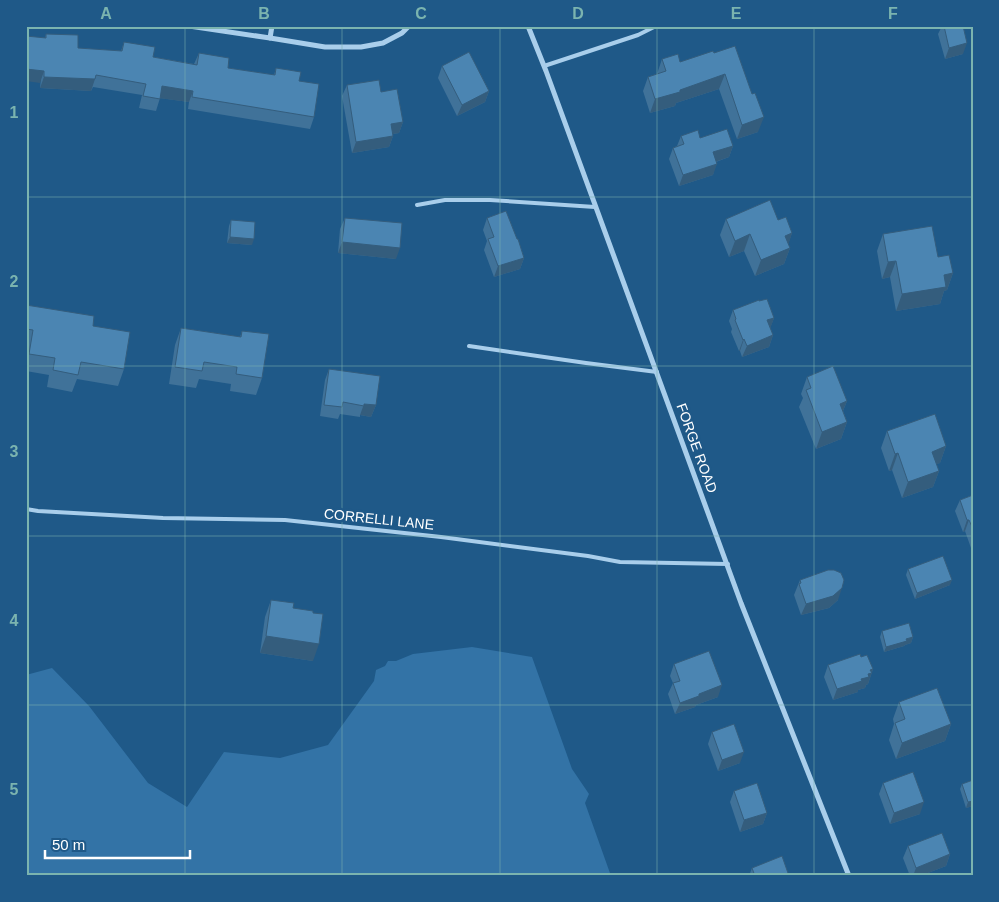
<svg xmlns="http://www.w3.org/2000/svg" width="999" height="902" font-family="Helvetica,sans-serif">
	<rect width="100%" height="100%" fill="#1f5988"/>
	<polygon fill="#3373a6" points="472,647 532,657 572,769 589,794 585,803 611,876 26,876 26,675 52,668 89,706 148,783 187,807 224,752 280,758 328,745 374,681 376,670 385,666 388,661 396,661 413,654"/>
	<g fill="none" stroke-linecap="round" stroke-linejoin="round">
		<g stroke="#a9ceeb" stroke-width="4">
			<polyline points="544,66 638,35 656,26"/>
			<polyline points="417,205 445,200 490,200 595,207"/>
			<polyline points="469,346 586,363 657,372"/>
			<polyline points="26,509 38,511 163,518 285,520 441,537 588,556 620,562 728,564"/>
		</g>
		<g stroke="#a9ceeb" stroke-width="5">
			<polyline points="189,26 270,38 325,47 361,47 383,43 402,33 409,26"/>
			<polyline points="528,26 546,71 741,603 849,876"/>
			<polyline points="270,38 272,26"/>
		</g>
	</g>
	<g fill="#407299">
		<polygon points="940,26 963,26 963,54 945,59 938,34 941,28"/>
		<polygon points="46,34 78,48 121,51 124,42 153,57 194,64 199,53 228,68 274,75 276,68 299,81 314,117 310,129 188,109 189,102 160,98 156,111 139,108 142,95 93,87 91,91 40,88 45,38"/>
		<polygon points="714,53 758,132 737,139 719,89 676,103 675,106 650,113 643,91 648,77 657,74 662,59 680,62"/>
		<polygon points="442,66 489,91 485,102 457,116 438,78"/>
		<polygon points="347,85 381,92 403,122 399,133 393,134 393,136 389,147 352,153 342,96"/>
		<polygon points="681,136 700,138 733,146 729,157 716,162 713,175 679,186 669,159 673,148 677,146"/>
		<polygon points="345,218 396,259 338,253 340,229"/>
		<polygon points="487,218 517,239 524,258 520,269 494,277 484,250 487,241 483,230"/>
		<polygon points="726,219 778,220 792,233 788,244 790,248 784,264 755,276 744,251 729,257 720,235"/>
		<polygon points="231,220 252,245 227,243 229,226"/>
		<polygon points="883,234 938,257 953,273 947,290 944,291 940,304 896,311 890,277 882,279 877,251"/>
		<polygon points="759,301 774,318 770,328 773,335 769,347 742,357 740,351 739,351 731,332 732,329 729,321 733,310"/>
		<polygon points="26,305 93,326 124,369 118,386 77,379 72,392 47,387 49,375 26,371"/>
		<polygon points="181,328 240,337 242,331 262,378 256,395 230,391 231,384 199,379 196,388 169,384 175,345"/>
		<polygon points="329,369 376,405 371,417 360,415 360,417 340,414 338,419 320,416 325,380"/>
		<polygon points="807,377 847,401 843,411 847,422 841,439 816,449 799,407 803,398 801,394"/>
		<polygon points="887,431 946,446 940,463 936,464 939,471 933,487 902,498 892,470 889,471 881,448"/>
		<polygon points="973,495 973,547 971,548 965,531 963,532 955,511 960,500"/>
		<polygon points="908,569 950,585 915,599 906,575"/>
		<polygon points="800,580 838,600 829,608 801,615 794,595"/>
		<polygon points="271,600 293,608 313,661 260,653 265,617"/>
		<polygon points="882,631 913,637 911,643 905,645 904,646 884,652 880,637"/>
		<polygon points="861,657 873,669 868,684 866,685 865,688 858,690 858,692 833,700 824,677 828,665"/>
		<polygon points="674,664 718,697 696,705 695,707 675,714 668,694 673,683 670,676"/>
		<polygon points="899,702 951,724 945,741 896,759 889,740 894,724 893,719"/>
		<polygon points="712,732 740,763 718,771 708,744"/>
		<polygon points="883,783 920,814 890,824 879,794"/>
		<polygon points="962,784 973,806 966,808 960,789"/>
		<polygon points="734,791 767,813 763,824 740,832 730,802"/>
		<polygon points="908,846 950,854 946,866 920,876 910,876 903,858"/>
		<polygon points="752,868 789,876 749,876"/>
	</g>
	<g fill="#345d7d">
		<polygon points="967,43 963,54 945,59 949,48"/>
		<polygon points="26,69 44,71 40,83 26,81"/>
		<polygon points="725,74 719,89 676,103 675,106 650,113 655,99 680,90"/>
		<polygon points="44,77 95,79 91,91 40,88"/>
		<polygon points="162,86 193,91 189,102 158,98"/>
		<polygon points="489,91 485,102 457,116 462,105"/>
		<polygon points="764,117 758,132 737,139 742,125"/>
		<polygon points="403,122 399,133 387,135 391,124"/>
		<polygon points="393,136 389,147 352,153 356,142"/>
		<polygon points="733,146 729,157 709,164 713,152"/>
		<polygon points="717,164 713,175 679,186 683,175"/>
		<polygon points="792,233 787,249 790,248 784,264 755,276 761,260 785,236"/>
		<polygon points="750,234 744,251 729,257 735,241"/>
		<polygon points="230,237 254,239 252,245 227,243"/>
		<polygon points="342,242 400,248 396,259 338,253"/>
		<polygon points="524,258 520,269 494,277 498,266"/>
		<polygon points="896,261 890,277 882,279 888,262"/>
		<polygon points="953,273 947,290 944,291 940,304 896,311 902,294 944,275"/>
		<polygon points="774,318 770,329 767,320"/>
		<polygon points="773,335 769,347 742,357 747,346"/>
		<polygon points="744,339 740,351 739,351 743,340"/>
		<polygon points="847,401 840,418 840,404"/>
		<polygon points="364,404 376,405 371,417 360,415"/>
		<polygon points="847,422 841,439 816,449 822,432"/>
		<polygon points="946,446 940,463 926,468 932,452"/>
		<polygon points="898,453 892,470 889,471 895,454"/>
		<polygon points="939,471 933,487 902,498 908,482"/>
		<polygon points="967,520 969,520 965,531 963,532"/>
		<polygon points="952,580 950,585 915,599 917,593"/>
		<polygon points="842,588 838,600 829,608 801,615 806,604"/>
		<polygon points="266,636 319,644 313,661 260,653"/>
		<polygon points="913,637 911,643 905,645 904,646 884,652 886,647"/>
		<polygon points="873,669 868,684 866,685 865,688 858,690 858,692 833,700 837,689 861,679 870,670"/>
		<polygon points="722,685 718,697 696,705 695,707 675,714 680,703 699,694"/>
		<polygon points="951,724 945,741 896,759 902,743"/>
		<polygon points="744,752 740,763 718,771 722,760"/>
		<polygon points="973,801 973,806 966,808 968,802"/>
		<polygon points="924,802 920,814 890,824 894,813"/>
		<polygon points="767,813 763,824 740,832 744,820"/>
		<polygon points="950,854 946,866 920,876 913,876 916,868"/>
	</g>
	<g fill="#4b85b2" stroke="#345d7d">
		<polygon points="944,26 963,26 967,43 949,48"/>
		<polygon points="46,34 78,35 78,48 122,51 124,42 155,47 153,57 197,65 199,53 229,58 228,68 275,75 276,68 301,72 299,81 319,84 314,117 192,97 193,91 162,86 160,99 143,96 146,84 96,75 95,79 44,77 44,71 26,69 26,36 46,38"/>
		<polygon points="735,46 752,94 755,93 764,117 742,125 725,74 680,90 680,92 655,99 648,77 666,71 662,59 678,54 680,62 713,51 714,53"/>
		<polygon points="469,52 489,91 462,105 442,66"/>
		<polygon points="379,80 381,92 397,89 403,122 391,124 393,136 356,142 347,85"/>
		<polygon points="727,129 733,146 713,152 717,164 683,175 673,148 684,144 681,136 698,130 700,138"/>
		<polygon points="770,200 778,220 786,217 792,233 785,236 790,248 761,260 750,234 735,241 726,219"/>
		<polygon points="506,211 517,239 518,239 524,258 498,266 488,239 494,237 487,218"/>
		<polygon points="345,218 402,223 400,248 342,242"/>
		<polygon points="231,220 255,222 254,239 230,237"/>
		<polygon points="932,226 938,257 949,255 953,273 944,275 946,287 902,294 896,261 888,262 883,234"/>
		<polygon points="767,299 774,318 767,320 773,335 747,346 744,339 743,340 735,320 736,319 733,310 759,300 759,301"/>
		<polygon points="26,305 94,316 93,326 130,332 124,369 81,362 78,375 53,370 55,358 29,354 33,330 26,329"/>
		<polygon points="181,328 241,337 242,331 269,334 262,378 236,374 237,367 204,362 202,371 175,367"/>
		<polygon points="833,366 847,401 840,404 847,422 822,432 806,390 811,388 807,377"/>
		<polygon points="329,369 380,376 376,405 364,404 364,406 343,402 342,407 324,405"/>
		<polygon points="935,414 946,446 932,452 939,471 908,482 898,453 895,454 887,431"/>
		<polygon points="973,495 973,529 969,520 967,520 960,500"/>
		<polygon points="943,556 952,580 917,593 908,569"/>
		<polygon points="828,570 834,570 841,573 844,580 842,588 833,596 806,604 799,584 801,583 800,580"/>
		<polygon points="271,600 294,603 293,608 313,611 313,613 323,614 319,644 266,636"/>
		<polygon points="909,623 913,637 906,639 907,641 886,647 882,631"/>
		<polygon points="709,651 722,685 699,694 699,696 680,703 673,683 680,681 674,664"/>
		<polygon points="860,654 861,657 867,655 873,669 870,670 872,673 868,674 869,677 861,679 862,681 837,689 828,665"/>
		<polygon points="937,688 951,724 902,743 895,723 905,719 899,702"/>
		<polygon points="734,724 744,752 722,760 712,732"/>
		<polygon points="913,772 924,802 894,813 883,783"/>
		<polygon points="973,780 973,801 968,802 962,784"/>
		<polygon points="757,783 767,813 744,820 734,791"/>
		<polygon points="942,833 950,854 916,868 908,846"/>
		<polygon points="782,856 789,876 755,876 752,868"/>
	</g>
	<path fill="none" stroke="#7bb4af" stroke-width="1" stroke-opacity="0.55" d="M185,26V876M342,26V876M500,26V876M657,26V876M814,26V876M26,197H973M26,366H973M26,536H973M26,705H973"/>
	<g text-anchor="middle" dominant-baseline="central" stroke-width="5" stroke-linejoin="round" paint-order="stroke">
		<g font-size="14" fill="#fff" stroke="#1f5988">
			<text transform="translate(697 448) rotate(70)">FORGE ROAD</text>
			<text transform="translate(379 519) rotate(6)">CORRELLI LANE</text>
		</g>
	</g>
	<rect width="999" height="902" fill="none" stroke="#1f5988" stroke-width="55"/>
	<path d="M45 850v8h145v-8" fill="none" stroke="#ffffff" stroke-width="2.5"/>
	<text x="52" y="850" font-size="15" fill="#ffffff" stroke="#1f5988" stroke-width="4" paint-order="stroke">50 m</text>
	<rect x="28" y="28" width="944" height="846" fill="none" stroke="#7bb4af" stroke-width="2"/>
	<g font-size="16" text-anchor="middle" font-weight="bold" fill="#7bb4af">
		<text x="106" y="19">A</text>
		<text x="264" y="19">B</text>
		<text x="421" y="19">C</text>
		<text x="578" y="19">D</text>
		<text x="736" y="19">E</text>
		<text x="893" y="19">F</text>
		<text x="14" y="118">1</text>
		<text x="14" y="287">2</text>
		<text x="14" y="457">3</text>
		<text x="14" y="626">4</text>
		<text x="14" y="795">5</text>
	</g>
</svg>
